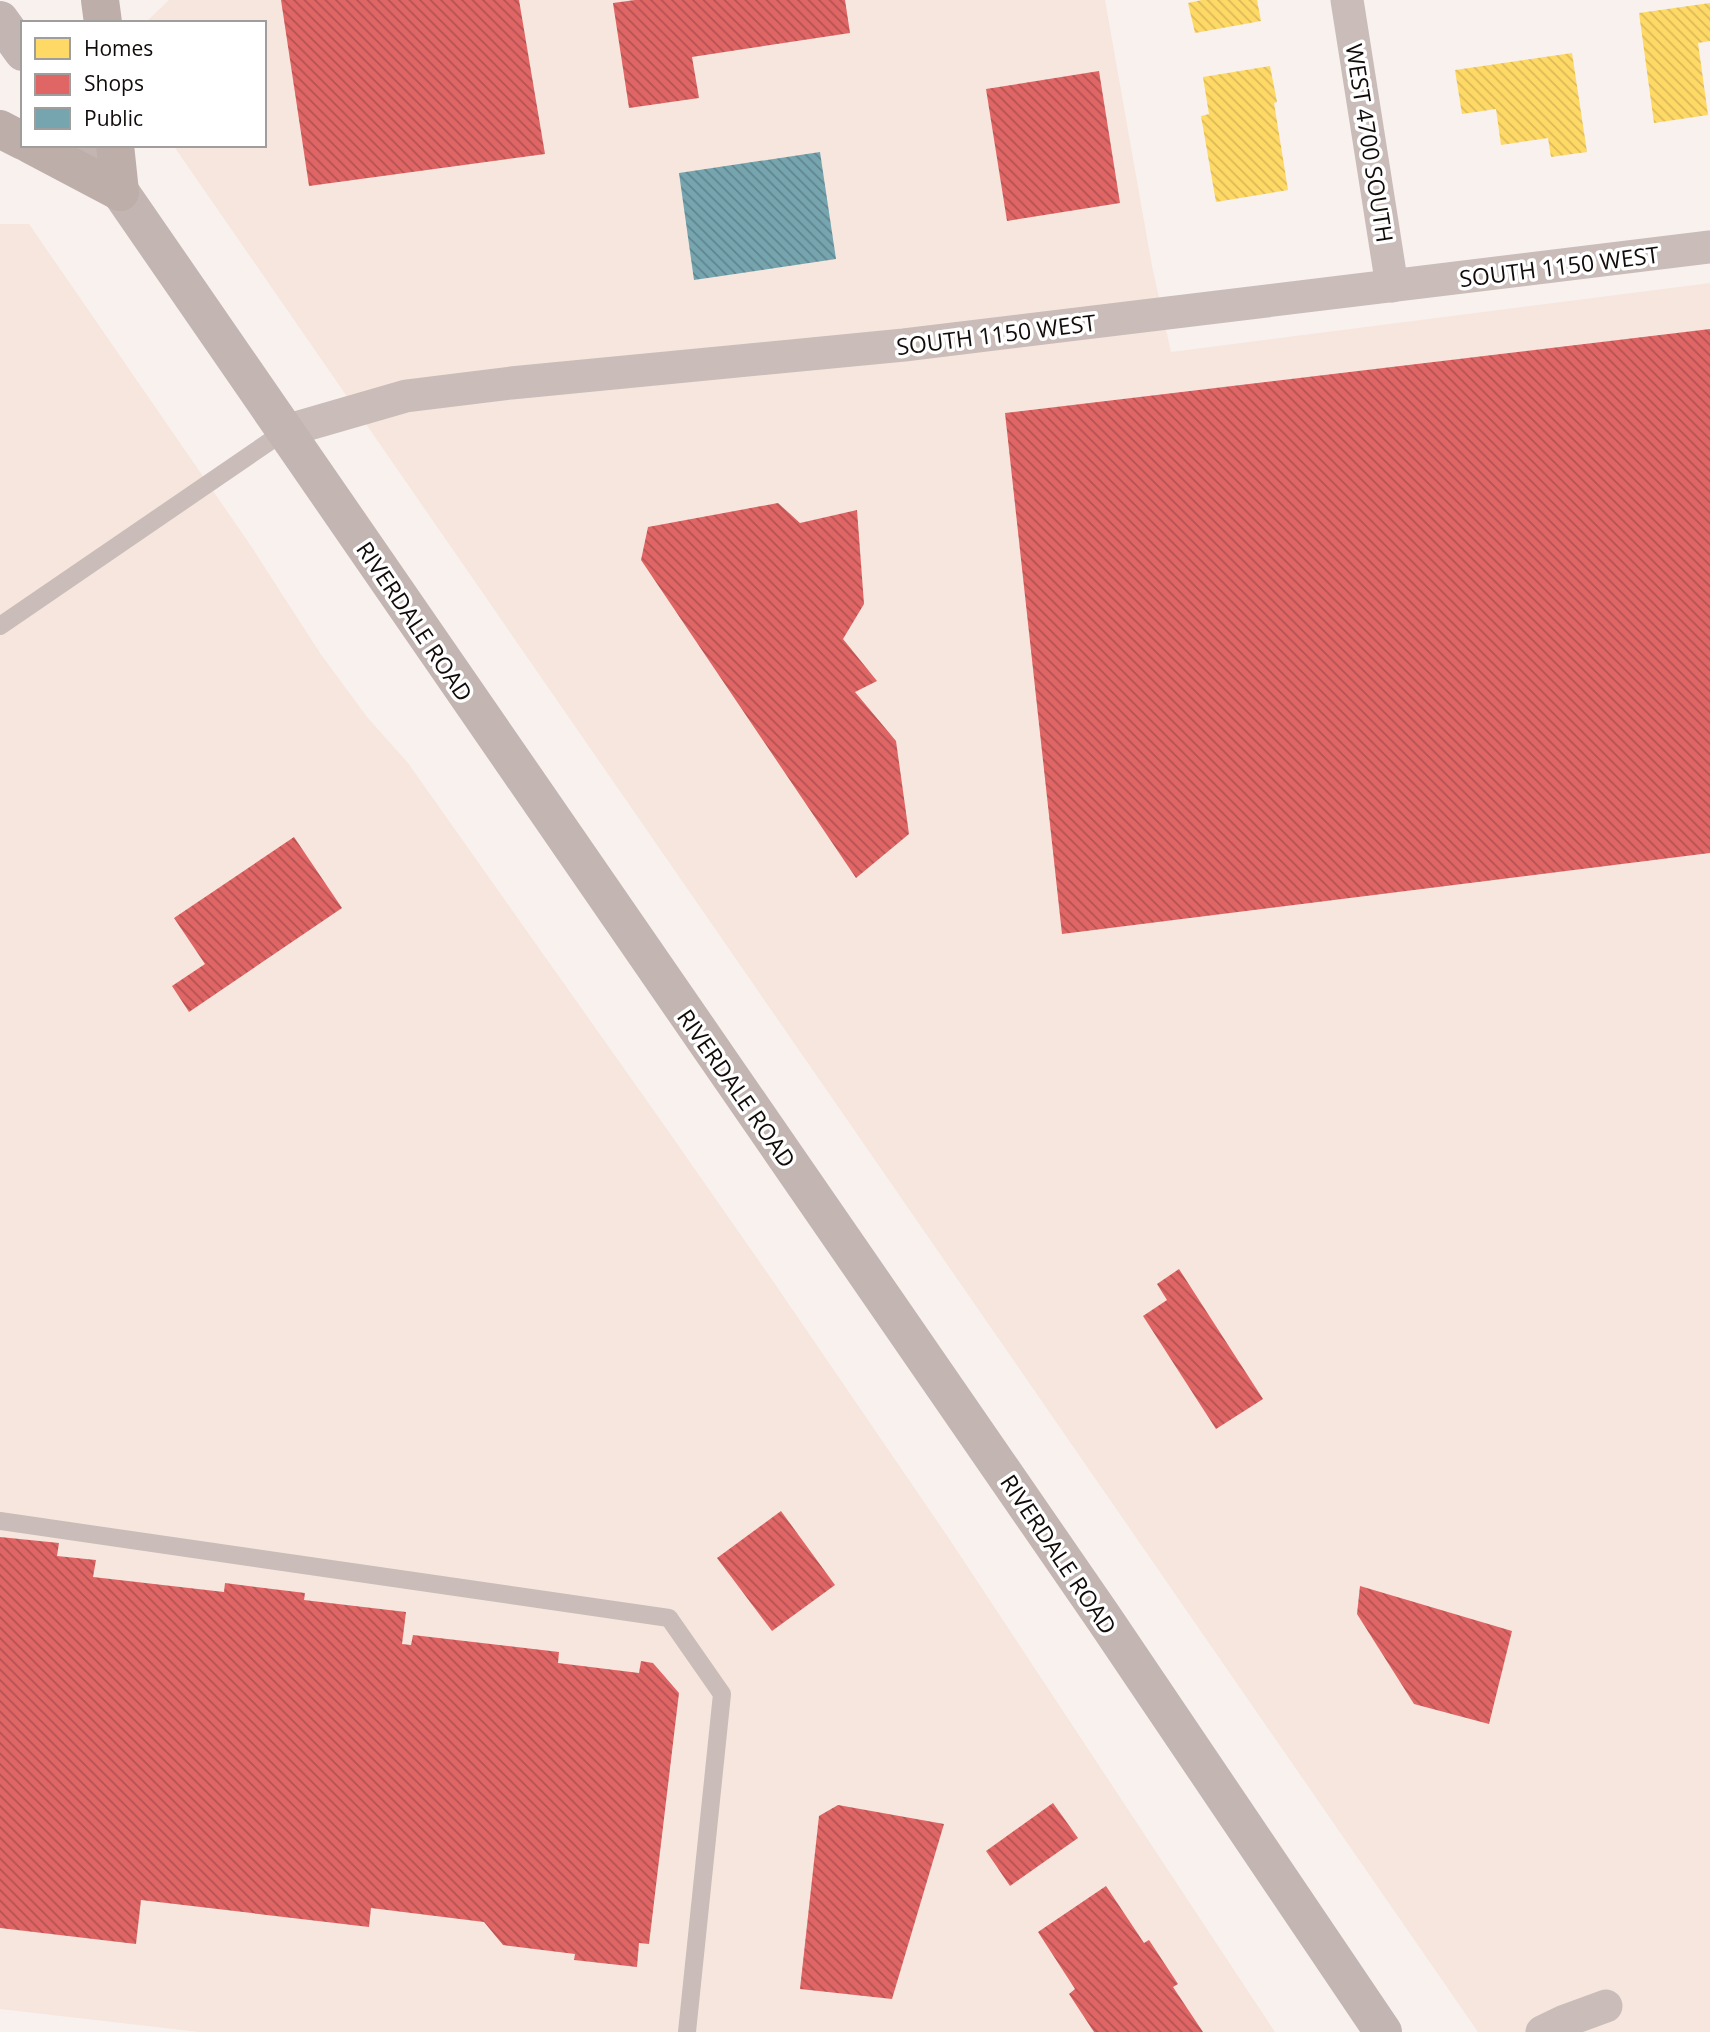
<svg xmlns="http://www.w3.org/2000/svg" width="1710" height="2032" font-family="'Open Sans',sans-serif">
	<defs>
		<pattern id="homes-back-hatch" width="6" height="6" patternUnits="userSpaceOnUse" patternTransform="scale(1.75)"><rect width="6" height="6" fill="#ffd966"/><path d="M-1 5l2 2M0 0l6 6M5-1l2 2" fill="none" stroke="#dab957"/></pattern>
		<pattern id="shops-back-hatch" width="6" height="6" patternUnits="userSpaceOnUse" patternTransform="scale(1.75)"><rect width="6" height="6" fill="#e06666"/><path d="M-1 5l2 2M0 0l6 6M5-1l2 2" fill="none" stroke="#b45252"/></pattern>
		<pattern id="public-back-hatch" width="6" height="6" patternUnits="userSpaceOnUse" patternTransform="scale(1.75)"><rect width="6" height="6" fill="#76a5af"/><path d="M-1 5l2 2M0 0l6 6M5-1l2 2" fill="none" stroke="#5f858d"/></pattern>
	</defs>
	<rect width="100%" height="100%" fill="#f9f1ee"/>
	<g fill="#f6e6de">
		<polygon points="169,0 1105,0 1152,266 1171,352 1710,283 1710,2032 1478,2032 173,145 264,145 264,23 145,23"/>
		<polygon points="0,224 29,224 251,546 320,653 367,717 408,763 664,1125 775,1284 950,1540 1275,2032 199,2032 0,2009"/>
	</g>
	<g fill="url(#homes-back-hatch)">
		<polygon points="1202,0 1257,0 1261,21 1195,33 1188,3"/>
		<polygon points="1710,3 1710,41 1698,43 1708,115 1654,123 1639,13"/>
		<polygon points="1572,53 1587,152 1551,157 1548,138 1501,145 1496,109 1462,114 1455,70"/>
		<polygon points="1270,66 1277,102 1274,103 1288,190 1216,202 1201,116 1209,114 1203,77"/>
	</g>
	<g fill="url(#shops-back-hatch)">
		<polygon points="281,0 519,0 545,154 309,186"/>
		<polygon points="635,0 845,0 850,33 692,57 699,98 629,108 613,3"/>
		<polygon points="1099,71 1120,203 1007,221 986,89"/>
		<polygon points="1710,329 1710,853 1062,934 1005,413"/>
		<polygon points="778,503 800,523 857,510 864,604 843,639 877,681 855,692 896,741 909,834 856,878 641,560 648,527"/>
		<polygon points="294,837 342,908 189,1012 172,986 205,964 174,918"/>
		<polygon points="1179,1269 1263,1399 1216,1429 1143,1316 1167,1300 1157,1284"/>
		<polygon points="781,1511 835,1585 772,1631 717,1558"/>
		<polygon points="0,1537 59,1543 57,1556 96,1560 93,1577 224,1592 225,1583 305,1593 304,1600 406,1612 402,1644 411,1645 413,1635 559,1652 558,1663 639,1673 641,1661 653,1663 679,1693 649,1944 639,1943 637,1967 574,1960 575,1954 503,1945 484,1922 371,1908 369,1927 141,1900 136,1944 0,1928"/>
		<polygon points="1360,1586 1512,1631 1489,1724 1414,1704 1357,1614"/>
		<polygon points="1053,1803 1078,1838 1010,1886 986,1851"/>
		<polygon points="838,1805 944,1824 892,1999 800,1989 819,1816"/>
		<polygon points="1106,1886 1144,1943 1149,1940 1178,1984 1173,1987 1203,2032 1094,2032 1069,1994 1075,1989 1038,1932"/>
	</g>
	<polygon fill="url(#public-back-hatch)" points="820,152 836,259 694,280 679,173"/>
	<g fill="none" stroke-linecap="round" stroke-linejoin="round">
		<g stroke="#c9bcb9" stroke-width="18">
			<polyline points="0,626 285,431"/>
			<polyline points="0,1521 669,1618 722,1694 687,2032"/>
		</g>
		<g stroke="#c9bcb9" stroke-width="33">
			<polyline points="1347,0 1392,286"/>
			<polyline points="285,431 406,396 511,383 904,345 1710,247"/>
			<polyline points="1542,2032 1565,2021 1606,2006"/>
		</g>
		<g stroke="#c3b5b1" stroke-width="38">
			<polyline points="0,20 23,52"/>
			<polyline points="88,145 1103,1617 1383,2032"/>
		</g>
		<g stroke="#beaeaa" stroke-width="38">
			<polyline points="100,0 103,23"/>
			<polyline points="0,129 23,141"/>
			<polyline points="31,145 120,192"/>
			<polyline points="115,145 120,192"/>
		</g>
	</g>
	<g text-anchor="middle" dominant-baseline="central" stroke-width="7" stroke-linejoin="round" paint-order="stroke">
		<g font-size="23" fill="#110b09" stroke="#fff">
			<text transform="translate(1370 143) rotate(81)">WEST 4700 SOUTH</text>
			<text transform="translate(1559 266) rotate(-7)">SOUTH 1150 WEST</text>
			<text transform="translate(996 334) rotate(-7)">SOUTH 1150 WEST</text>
			<text transform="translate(415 621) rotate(56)">RIVERDALE ROAD</text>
			<text transform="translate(737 1088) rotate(55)">RIVERDALE ROAD</text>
			<text transform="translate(1059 1554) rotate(56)">RIVERDALE ROAD</text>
		</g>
	</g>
	<rect x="21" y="21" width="245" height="126" fill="#ffffff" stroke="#a09d9d" stroke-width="2"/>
	<rect x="35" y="38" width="35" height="21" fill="#ffd966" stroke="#a09d9d" stroke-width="2"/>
	<text x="84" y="56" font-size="21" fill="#110b09">Homes</text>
	<rect x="35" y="74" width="35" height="21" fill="#e06666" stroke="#a09d9d" stroke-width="2"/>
	<text x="84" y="91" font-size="21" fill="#110b09">Shops</text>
	<rect x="35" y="108" width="35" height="21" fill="#76a5af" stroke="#a09d9d" stroke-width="2"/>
	<text x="84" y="126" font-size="21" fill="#110b09">Public</text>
</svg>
